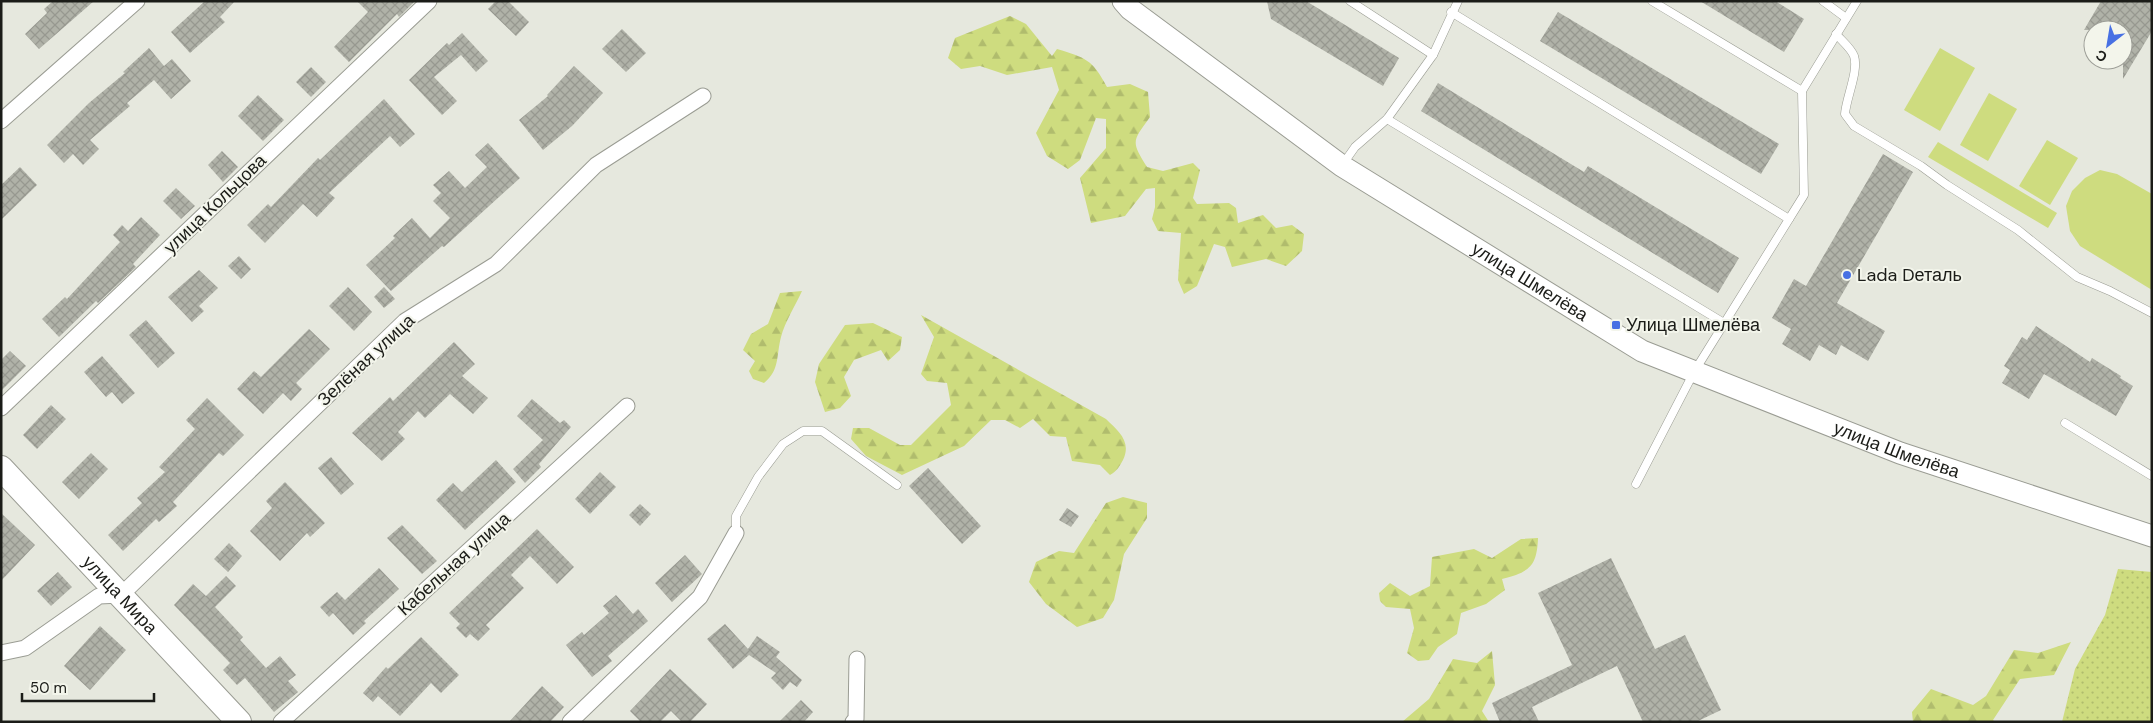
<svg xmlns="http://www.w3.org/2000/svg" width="2153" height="723" font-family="'DM Sans',sans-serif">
	<defs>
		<pattern id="forest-firs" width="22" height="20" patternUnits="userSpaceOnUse" patternTransform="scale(1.25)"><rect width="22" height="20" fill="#cedc7f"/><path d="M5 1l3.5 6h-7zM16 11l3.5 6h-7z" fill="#b0bc6d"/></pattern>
		<pattern id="park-dots" width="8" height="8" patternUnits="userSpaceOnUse" patternTransform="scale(1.25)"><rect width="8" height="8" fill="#cedc7f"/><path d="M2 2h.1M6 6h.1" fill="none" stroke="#b0bc6d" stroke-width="1.8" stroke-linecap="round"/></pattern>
		<pattern id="building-cross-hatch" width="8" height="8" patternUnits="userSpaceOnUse" patternTransform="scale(1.25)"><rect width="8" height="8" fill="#b0b2a8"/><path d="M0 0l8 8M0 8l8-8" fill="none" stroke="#979890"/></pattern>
	</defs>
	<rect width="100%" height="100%" fill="#e6e8de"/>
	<g fill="#cedc7f">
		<polygon points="1940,48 1975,68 1940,131 1904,110"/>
		<polygon points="1989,93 2017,109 1988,161 1960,145"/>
		<polygon points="2047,140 2078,158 2050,205 2019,186"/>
		<polygon points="1938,142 2057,213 2048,228 1928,157"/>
		<polygon points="2100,170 2117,174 2152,194 2152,290 2080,246 2070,231 2066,206 2072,191 2085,178"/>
	</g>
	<g fill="url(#forest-firs)">
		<path d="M1010,16L1026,24L1052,56L1057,49C1086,58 1092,59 1107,87L1130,84L1148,92L1150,117C1132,142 1131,141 1147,167L1163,171L1193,163L1200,170L1193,198L1197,204L1229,203L1236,208L1238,223L1263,215L1276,228L1292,225L1304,234L1302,251L1286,266L1266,259L1232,267L1225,247L1214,244L1197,286L1184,294L1178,280L1181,233L1158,231L1152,219L1155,207V188L1146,189L1125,216L1091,223L1080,178L1106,148V119L1096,118L1080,160L1068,169L1047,156L1036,133L1059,90L1052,67L1007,75L980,66L961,69L948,58L955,38Z"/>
		<path d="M802,291C795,306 785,322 781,337C776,356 780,370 764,383L753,379L749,371L755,361L743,350L751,334L768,324L780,293Z"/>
		<path d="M921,315L1106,419C1118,431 1132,441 1123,460C1119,467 1117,471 1110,475L1100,465L1072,461L1066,437L1050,436L1033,419L1020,428L1005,420H991L964,446L902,475L866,456L851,439L853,428H869L900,445H911L951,405L947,383L927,381L921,374L934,337Z"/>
		<polygon points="873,323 902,337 900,350 888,361 881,350 854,360 844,377 851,396 840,408 825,412 815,382 819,364 845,325"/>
		<polygon points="1123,497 1147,503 1147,518 1124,554 1114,600 1103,618 1077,627 1046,604 1029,582 1036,562 1059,551 1074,553 1106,503"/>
		<path d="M1538,538C1537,567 1529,572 1502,579L1505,590L1486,604L1461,613L1457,634L1438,647L1429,660L1418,661L1407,653L1414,628L1410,609L1386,607L1380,601L1379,593L1390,583L1410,596L1430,586L1432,557L1474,549L1492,558L1521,539Z"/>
		<polygon points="2071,642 2054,675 2020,679 1993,720 1995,722 1913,722 1912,712 1931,689 1973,705 1986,696 2014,650 2038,653"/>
		<polygon points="1492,651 1495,685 1482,711 1489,722 1402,722 1429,699 1453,659 1477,663"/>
	</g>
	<polygon fill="url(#park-dots)" points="2118,569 2152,572 2152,722 2062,722 2075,669 2105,615"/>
	<g fill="url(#building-cross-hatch)">
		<polygon points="53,1 94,1 39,49 25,34 47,13 44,9"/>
		<polygon points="205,1 235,1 220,17 225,22 190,53 171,32"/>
		<polygon points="357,1 415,1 399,17 397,14 349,62 334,47 368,12"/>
		<polygon points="496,1 508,1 529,22 516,36 488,9"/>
		<polygon points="1267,1 1306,1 1399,58 1383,86 1271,19"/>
		<polygon points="1700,1 1775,1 1804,19 1784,52"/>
		<polygon points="2101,1 2152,1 2152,31 2123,79 2123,30 2084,30"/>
		<polygon points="1558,12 1779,144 1761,174 1540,41"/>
		<polygon points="622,29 646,53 626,72 602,49"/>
		<polygon points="462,33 488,61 476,72 461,55 434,77 457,101 442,115 409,80 447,43 449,45"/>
		<polygon points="149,48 164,66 172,59 191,81 171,99 154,80 127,103 130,106 90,140 99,149 83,165 73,154 64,163 47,145 89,103 125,73 123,72"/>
		<polygon points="574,66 603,93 572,126 543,150 519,120 548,96 547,95"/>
		<polygon points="311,67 326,82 311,97 296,82"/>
		<polygon points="1438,83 1584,172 1588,166 1739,258 1718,293 1421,111"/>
		<polygon points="258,95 284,120 263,141 238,116"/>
		<polygon points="384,99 415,134 400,147 390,136 329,193 335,198 317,217 303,204 265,243 247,225 268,204 271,207 318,158 320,160"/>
		<polygon points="488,143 520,178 444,247 442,246 391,291 366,265 395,238 393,236 412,218 430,238 450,218 433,201 441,193 433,185 449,171 465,188 487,167 475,155"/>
		<polygon points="222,151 238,167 223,182 208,165"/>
		<polygon points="1883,154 1913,172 1837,303 1885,331 1868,361 1841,345 1836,355 1819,345 1810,361 1782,344 1791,329 1772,318 1794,279 1806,286"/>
		<polygon points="20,167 37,185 1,220 1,185"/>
		<polygon points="176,188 195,206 181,219 163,201"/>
		<polygon points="141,217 160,235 133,264 136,267 98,303 96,301 59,337 42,319 65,297 67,299 120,242 113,235 122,225 128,231"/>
		<polygon points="239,256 251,269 241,279 228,266"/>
		<polygon points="199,270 218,288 199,306 204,311 192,322 168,297"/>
		<polygon points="348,287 372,312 354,331 329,306"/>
		<polygon points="384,287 395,299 384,308 374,297"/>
		<polygon points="146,320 175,353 158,368 129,335"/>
		<polygon points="2036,326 2090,362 2092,358 2121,376 2120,378 2133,386 2116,416 2044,374 2029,399 2002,383 2010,370 2004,366 2022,337 2027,340"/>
		<polygon points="309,329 330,349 296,383 302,389 291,401 283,393 263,414 237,389 254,371 261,377"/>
		<polygon points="454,342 475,364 462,376 488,398 473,414 450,394 425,418 418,411 398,432 405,439 382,461 352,433 390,397 393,401"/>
		<polygon points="10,351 26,366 1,391 1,360"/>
		<polygon points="102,356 135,393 122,404 112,392 106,397 84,372"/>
		<polygon points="207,398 244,435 223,456 219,453 173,502 177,506 159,522 156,519 123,551 108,535 142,503 137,498 165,472 159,467 195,429 186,420"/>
		<polygon points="532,399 560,423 564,420 571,427 539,464 541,467 525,483 513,469 543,440 517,416"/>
		<polygon points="51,405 66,419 37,449 23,435"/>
		<polygon points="91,453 108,469 79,499 62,482"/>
		<polygon points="331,457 354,484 341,495 318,468"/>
		<polygon points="496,460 516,482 465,530 436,500 453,483 462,492"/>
		<polygon points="928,468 981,526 962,544 909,486"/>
		<polygon points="600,472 616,487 590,514 575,499"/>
		<polygon points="285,482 325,523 310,537 307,533 280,561 250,531 272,508 266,501"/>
		<polygon points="640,504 651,514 640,526 629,515"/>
		<polygon points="1067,508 1079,516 1071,527 1059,520"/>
		<polygon points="1,513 35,545 1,581"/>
		<polygon points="402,525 437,561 422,574 387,538"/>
		<polygon points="537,529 574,567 557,584 530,556 511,575 524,588 486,625 490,629 478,641 470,634 466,638 456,628 460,624 449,613"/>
		<polygon points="229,543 242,556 228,572 214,559"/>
		<polygon points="685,555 702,574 672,602 655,583"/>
		<polygon points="1611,558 1655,649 1685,635 1721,710 1696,722 1643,722 1617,666 1532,707 1539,722 1500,722 1492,703 1572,665 1538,593"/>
		<polygon points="379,568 399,589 364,621 366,623 353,635 333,613 329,617 320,607 337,592 345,600"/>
		<polygon points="58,572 72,587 51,606 37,591"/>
		<polygon points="226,576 236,586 215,607 243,637 240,640 266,668 280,656 296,675 288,681 298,692 274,712 245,678 237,685 223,670 230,663 174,605 193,584 206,596"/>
		<polygon points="616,595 633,614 638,609 648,621 608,656 612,661 592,677 566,645 582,632 584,635 609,613 603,606"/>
		<polygon points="725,624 748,649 757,636 780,652 776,657 802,680 797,687 790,682 783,690 771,678 776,673 749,655 733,669 707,639"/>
		<polygon points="100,626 126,650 90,690 64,666"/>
		<polygon points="421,637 459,675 441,693 431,683 400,716 378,696 373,702 363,693 386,667 388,669"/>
		<polygon points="670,669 707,704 690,722 682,722 671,711 660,722 641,722 630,711"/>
		<polygon points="542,686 564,707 550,722 509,722"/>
		<polygon points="801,700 813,712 804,722 779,722"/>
	</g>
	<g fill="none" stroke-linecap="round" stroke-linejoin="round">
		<defs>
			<g id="service">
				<polyline points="1350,1 1433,55"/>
				<polyline points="1652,1 1802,91"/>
				<polyline points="1823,1 1846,18"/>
				<polyline points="1451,12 1789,219"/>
				<path d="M1836,34C1842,41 1851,48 1854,56C1859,71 1846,98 1845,114L1854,126L1921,166L1947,185L2018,230L2077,277L2110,291L2152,313"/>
				<polyline points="1387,119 1724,323"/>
				<polyline points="1343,164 1355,147 1387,119 1433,55 1458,1"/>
				<polyline points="2065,423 2152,476"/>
				<polyline points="1636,484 1694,372 1804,195 1802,91 1857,1"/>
				<polyline points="736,533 736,516 758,477 783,444 803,431 822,431 897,485"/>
			</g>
			<g id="minor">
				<polyline points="1,121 137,1"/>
				<polyline points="1,408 429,1"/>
				<polyline points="1,653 25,648 99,596 121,595 405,321 496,264 596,165 703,96"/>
				<polyline points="281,722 627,406"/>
				<polyline points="570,722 700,597 736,533"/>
				<polyline points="853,722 856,719 857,659"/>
			</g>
			<g id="secondary">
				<path id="s1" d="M1123,1L1130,9L1342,166L1642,351L1900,453L2152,536"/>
			</g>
			<g id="primary">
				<path id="s2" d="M1,468L239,722"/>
			</g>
		</defs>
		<use href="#service" stroke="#9a9c93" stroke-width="9"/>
		<use href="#minor" stroke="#9a9c93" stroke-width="17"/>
		<use href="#secondary" stroke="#9a9c93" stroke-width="23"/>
		<use href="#primary" stroke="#9a9c93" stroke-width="26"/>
		<use href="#service" stroke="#fff" stroke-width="8"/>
		<use href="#minor" stroke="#fff" stroke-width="15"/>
		<use href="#secondary" stroke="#fff" stroke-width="21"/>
		<use href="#primary" stroke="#fff" stroke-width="24"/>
	</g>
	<g fill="#4770e3" stroke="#f3f5eb" stroke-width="2">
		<circle cx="1847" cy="275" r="5"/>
		<rect x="1611" y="320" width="10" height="10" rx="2.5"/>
	</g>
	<g text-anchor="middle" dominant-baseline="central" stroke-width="4" stroke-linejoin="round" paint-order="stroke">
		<g font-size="18" fill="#1b1c18" stroke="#f3f5eb">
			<text transform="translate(215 204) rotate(-44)">улица Кольцова</text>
			<text stroke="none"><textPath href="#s1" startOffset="495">улица Шмелёва</textPath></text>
			<text transform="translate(366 360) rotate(-43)">Зелёная улица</text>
			<text stroke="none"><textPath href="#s1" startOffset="900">улица Шмелёва</textPath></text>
			<text transform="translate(454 564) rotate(-42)">Кабельная улица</text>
			<text stroke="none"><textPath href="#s2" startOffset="174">улица Мира</textPath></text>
		</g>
		<g font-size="18" fill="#1b1c18" stroke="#f3f5eb" text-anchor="start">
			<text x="1857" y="275">Lada Dеталь</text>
			<text x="1626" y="325">Улица Шмелёва</text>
		</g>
	</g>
	<rect width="2153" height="723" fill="none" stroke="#1b1c18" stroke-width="5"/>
	<g transform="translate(2108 45) rotate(211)"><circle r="24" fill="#f3f5eb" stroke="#9d9e97"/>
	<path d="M0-4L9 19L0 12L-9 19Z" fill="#4770e3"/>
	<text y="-8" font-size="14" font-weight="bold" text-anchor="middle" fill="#1b1c18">С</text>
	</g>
	<path d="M22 693v8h132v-8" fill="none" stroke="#1b1c18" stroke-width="2.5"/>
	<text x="30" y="693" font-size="15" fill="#1b1c18" stroke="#f3f5eb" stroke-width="4" paint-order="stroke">50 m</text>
</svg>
